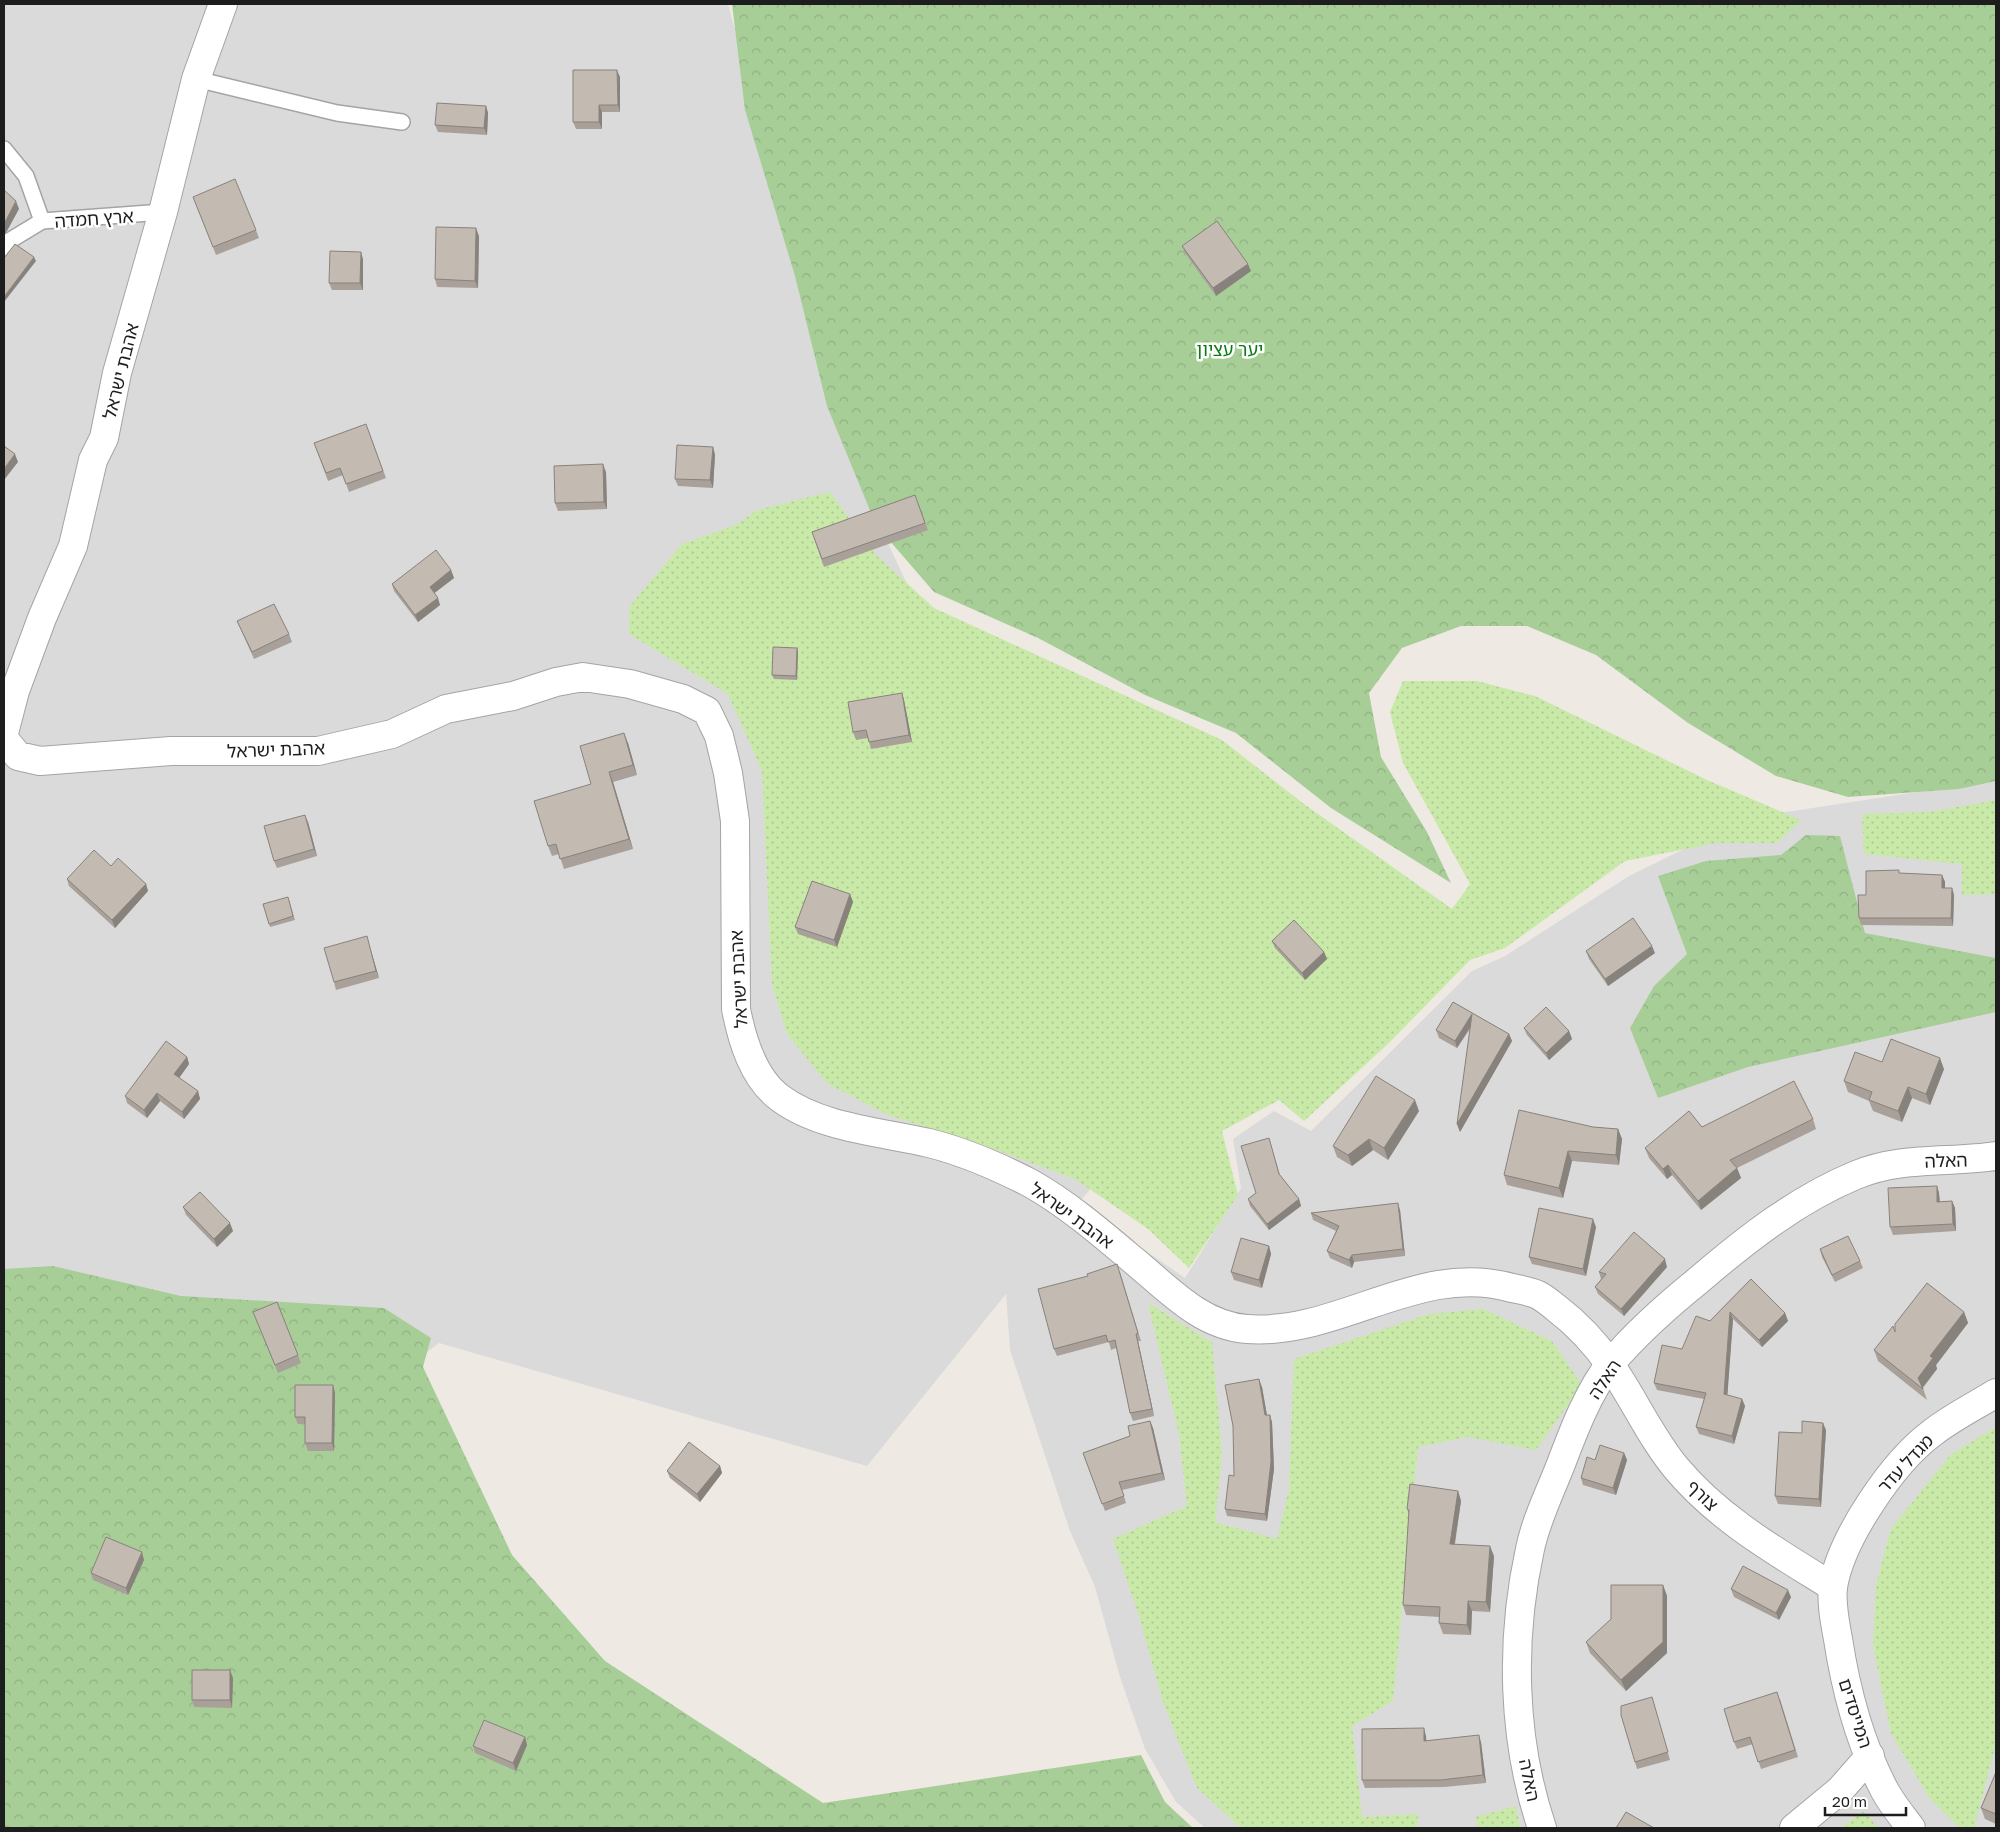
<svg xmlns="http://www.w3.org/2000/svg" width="2000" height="1832" font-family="'Golos Text','Noto Sans Hebrew',sans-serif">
	<defs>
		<pattern id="grass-dots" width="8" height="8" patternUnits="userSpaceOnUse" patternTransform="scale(1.25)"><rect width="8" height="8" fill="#c9e9a8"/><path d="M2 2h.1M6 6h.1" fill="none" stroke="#acc790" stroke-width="1.8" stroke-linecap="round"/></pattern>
		<pattern id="forest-crowns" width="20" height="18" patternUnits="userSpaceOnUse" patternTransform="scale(1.25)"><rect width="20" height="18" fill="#a8ce97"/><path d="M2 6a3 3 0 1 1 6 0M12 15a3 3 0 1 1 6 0" fill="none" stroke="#90b082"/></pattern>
	</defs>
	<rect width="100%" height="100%" fill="#eeeae3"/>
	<polygon fill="#dbdada" points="4,4 728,4 855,473 1154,1110 1078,1204 1185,1278 1241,1188 1233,1139 1274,1111 1311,1131 1472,971 1505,956 1629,876 1747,818 1996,780 1996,1828 1205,1828 1176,1802 1145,1749 1120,1677 1095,1587 1070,1531 1010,1350 1006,1294 867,1466 439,1343 339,1419 4,1299"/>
	<g fill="url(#grass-dots)">
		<polygon points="830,492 876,555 934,608 1222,740 1304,804 1452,909 1470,884 1403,763 1390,712 1403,681 1477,681 1535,696 1707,780 1801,820 1777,843 1716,843 1625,861 1505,948 1470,960 1390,1042 1304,1121 1279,1100 1222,1131 1238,1195 1189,1268 1148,1229 1075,1179 983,1145 888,1115 828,1084 787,1034 772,984 762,771 728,694 629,634 629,607 682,544 736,525 757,510"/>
		<polygon points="1996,800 1996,894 1962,895 1962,864 1864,854 1862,814 1930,812"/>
		<polygon points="1148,1303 1212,1342 1222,1454 1215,1522 1277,1539 1289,1490 1294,1359 1429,1314 1483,1309 1552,1341 1582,1385 1536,1450 1467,1437 1418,1447 1393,1701 1352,1726 1362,1817 1418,1814 1417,1828 1241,1828 1197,1788 1163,1702 1138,1613 1113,1539 1187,1506 1179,1434"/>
		<polygon points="1996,1427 1996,1744 1974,1828 1960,1828 1930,1799 1891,1733 1873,1646 1876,1585 1891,1529 1950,1455"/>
		<polygon points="1516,1806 1520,1828 1478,1828 1475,1817"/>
		<polygon points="1864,1811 1878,1828 1841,1828"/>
	</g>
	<g fill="url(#forest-crowns)">
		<polygon points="732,4 1996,4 1996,781 1959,789 1848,797 1776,776 1688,723 1596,655 1527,626 1461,626 1402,648 1369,693 1381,757 1427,832 1451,883 1331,808 1236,733 1145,695 1038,638 934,592 876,525 827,406 795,276 745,110"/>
		<polygon points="1806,835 1840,836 1865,933 1996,958 1996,1012 1748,1067 1658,1098 1630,1028 1654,986 1687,954 1658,876 1706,861 1781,855"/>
		<polygon points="53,1266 181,1296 384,1308 431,1338 423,1367 512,1555 605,1661 823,1803 1141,1755 1165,1802 1193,1828 4,1828 4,1269"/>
	</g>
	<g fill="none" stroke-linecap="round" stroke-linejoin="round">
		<defs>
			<g id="service">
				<polyline points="196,79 337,113 402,122"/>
				<polyline points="4,149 26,176 42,221"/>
				<polyline points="4,248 9,241 42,221 163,212"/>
			</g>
			<g id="minor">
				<polyline points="4,733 15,691 42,618 73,546 93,460 104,438 117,373 163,212 196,79 223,4"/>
				<path d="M4,739L18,756L40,761L171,751H318L392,734L446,709L513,696L556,682L583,677L630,684L683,699L707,711L719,736L728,773L735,821L736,1009C742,1040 753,1078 780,1098C820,1128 882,1132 929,1143C965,1152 997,1166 1030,1183C1066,1203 1101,1233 1133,1260C1167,1288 1201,1326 1247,1329C1339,1336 1420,1261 1512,1288C1521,1290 1530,1291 1538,1295C1544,1298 1550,1303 1555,1307C1576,1323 1596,1344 1611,1366C1634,1399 1651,1438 1677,1469C1720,1520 1777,1552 1833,1587"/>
				<path d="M1542,1828C1512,1739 1510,1640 1530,1549C1536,1520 1550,1492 1561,1464C1573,1432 1589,1390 1611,1363C1637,1332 1669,1304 1700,1279C1748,1238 1798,1199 1856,1175C1901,1156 1950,1163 1996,1156"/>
				<polyline points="1794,1828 1840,1790 1870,1756"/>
				<path d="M1911,1828C1902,1816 1892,1804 1885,1791C1860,1744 1846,1691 1838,1639C1835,1623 1831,1603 1833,1587C1841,1538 1893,1462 1932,1433C1951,1418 1975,1406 1996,1393"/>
			</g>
		</defs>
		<use href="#service" stroke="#a4a4a4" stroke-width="18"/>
		<use href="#minor" stroke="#a4a4a4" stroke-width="30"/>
		<use href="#service" stroke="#fff" stroke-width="15"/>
		<use href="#minor" stroke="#fff" stroke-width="28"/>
	</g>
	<g fill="#a8a099">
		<polygon points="620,77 620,112 602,112 602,129 576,129 573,122"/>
		<polygon points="486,106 488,113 487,135 438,132 435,125"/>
		<polygon points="193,197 256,230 259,238 216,255"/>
		<polygon points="479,236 478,288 437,287 435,279"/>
		<polygon points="1182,246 1251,271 1216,296 1185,253"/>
		<polygon points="363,259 363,290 332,290 329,283"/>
		<polygon points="366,424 386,478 349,492 343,475 328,481 314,443"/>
		<polygon points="713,447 715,455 713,488 678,486 675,479"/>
		<polygon points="606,472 607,509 558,511 555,503"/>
		<polygon points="915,495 928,530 824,567 812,532"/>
		<polygon points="451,570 454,578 434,593 440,605 418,622 394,591 392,584"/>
		<polygon points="237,621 289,634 292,642 254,659"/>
		<polygon points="798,651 797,680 774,679 772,675"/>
		<polygon points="902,693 904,700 912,742 871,749 868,738 856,740 853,732"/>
		<polygon points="628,743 637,775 613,782 633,849 564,869 559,854 552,856 548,846 591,784"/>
		<polygon points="308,822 317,856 277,868 274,861"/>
		<polygon points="111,866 146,884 148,891 115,928 69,886 67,879"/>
		<polygon points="1900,873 1942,875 1945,882 1945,888 1952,888 1954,895 1953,926 1861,925 1859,918 1866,895"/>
		<polygon points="850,894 853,902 837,947 798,934 795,927"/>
		<polygon points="289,900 295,920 270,927 263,904"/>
		<polygon points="1272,941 1324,952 1327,959 1305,980 1275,948"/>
		<polygon points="369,944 379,978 336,990 334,982"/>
		<polygon points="1586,951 1655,953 1608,986 1589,959"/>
		<polygon points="1453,1002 1509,1034 1512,1041 1460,1132 1457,1124 1470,1029 1457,1048 1439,1038 1436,1030"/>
		<polygon points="1524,1028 1569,1031 1572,1039 1549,1060 1527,1035"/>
		<polygon points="187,1057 189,1064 179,1078 198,1091 200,1099 184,1119 160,1101 147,1118 127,1103 125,1096"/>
		<polygon points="1882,1062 1944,1069 1930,1105 1912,1098 1902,1122 1873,1111 1869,1101 1848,1092 1844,1081"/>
		<polygon points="1419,1111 1388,1160 1373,1150 1352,1166 1337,1157 1333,1146"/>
		<polygon points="1813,1119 1816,1129 1737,1168 1741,1178 1701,1210 1672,1175 1667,1179 1649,1158 1645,1148 1702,1127"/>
		<polygon points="1593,1127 1618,1129 1622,1139 1619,1165 1572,1161 1563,1198 1507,1185 1504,1175"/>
		<polygon points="1269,1138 1280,1175 1299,1199 1301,1206 1269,1230 1250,1206 1248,1199 1256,1193"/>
		<polygon points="1937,1186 1939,1193 1940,1202 1952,1201 1955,1208 1956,1231 1893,1235 1890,1227"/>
		<polygon points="183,1207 233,1231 217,1247 186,1215"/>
		<polygon points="1400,1210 1405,1256 1354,1262 1352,1268 1330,1258 1327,1251 1336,1231 1313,1220 1311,1213"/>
		<polygon points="1596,1227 1586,1276 1532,1264 1529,1257"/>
		<polygon points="1269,1246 1271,1254 1262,1288 1234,1280 1231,1272"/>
		<polygon points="1820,1249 1860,1261 1863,1268 1835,1282 1822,1257"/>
		<polygon points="1667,1267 1624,1316 1598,1294 1595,1287 1601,1279 1599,1272"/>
		<polygon points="1120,1272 1141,1341 1138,1341 1154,1416 1133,1421 1130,1413 1116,1348 1111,1350 1109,1342 1057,1356 1054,1349"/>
		<polygon points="1751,1279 1785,1313 1788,1321 1762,1347 1733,1319 1727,1395 1742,1399 1745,1406 1734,1444 1699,1434 1696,1427 1704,1399 1657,1390 1654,1383 1682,1349"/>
		<polygon points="1964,1312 1968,1323 1936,1365 1937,1369 1923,1388 1927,1400 1878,1361 1874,1350"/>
		<polygon points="256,1320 298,1355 301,1363 278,1373"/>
		<polygon points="333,1385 335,1393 334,1451 308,1451 305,1443 305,1424 298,1424 295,1417"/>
		<polygon points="1262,1387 1267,1415 1272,1422 1274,1469 1267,1521 1227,1516 1225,1509 1234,1476"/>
		<polygon points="1150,1421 1153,1428 1165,1480 1122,1490 1126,1503 1105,1511 1083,1453 1130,1436"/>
		<polygon points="1826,1430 1821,1507 1778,1504 1775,1496 1802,1433"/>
		<polygon points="1624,1453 1627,1460 1616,1495 1583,1485 1581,1478 1595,1460"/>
		<polygon points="720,1466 722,1473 700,1502 670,1478 667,1471"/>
		<polygon points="1458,1491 1461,1501 1455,1544 1494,1556 1490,1612 1472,1611 1471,1635 1443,1634 1439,1623 1440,1617 1406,1615 1403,1605 1409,1514 1407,1509"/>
		<polygon points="144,1560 128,1595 93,1580 91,1573"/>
		<polygon points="1663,1585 1667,1596 1667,1653 1626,1691 1590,1653 1586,1642"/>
		<polygon points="1731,1589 1791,1597 1779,1620 1734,1597"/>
		<polygon points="233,1678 232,1708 194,1707 192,1700"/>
		<polygon points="1652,1697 1670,1760 1637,1769 1635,1762"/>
		<polygon points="1780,1699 1798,1757 1761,1769 1753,1744 1737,1749 1734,1742"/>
		<polygon points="1426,1736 1426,1740 1481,1742 1486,1783 1444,1787 1365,1788 1362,1780"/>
		<polygon points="525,1737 527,1745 516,1771 475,1753 473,1746"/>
		<polygon points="1996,1772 1996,1824 1985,1819 1981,1808"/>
	</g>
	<g fill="#88827d">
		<polygon points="617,70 620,77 620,112 618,105"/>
		<polygon points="599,105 602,112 602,129 599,122"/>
		<polygon points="486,106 488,113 487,135 484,128"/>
		<polygon points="16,201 19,209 7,231 4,235 4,224"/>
		<polygon points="476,228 479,236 478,288 475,281"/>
		<polygon points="361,252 363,259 363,290 360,283"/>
		<polygon points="34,257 36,261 4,302 4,297"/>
		<polygon points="1248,264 1251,271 1216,296 1213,288"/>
		<polygon points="713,447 715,455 713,488 710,480"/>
		<polygon points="15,454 18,462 4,480 4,469"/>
		<polygon points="603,464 606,472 607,509 604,502"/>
		<polygon points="451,570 454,578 432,595 430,587"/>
		<polygon points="438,598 440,605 418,622 415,615"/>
		<polygon points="797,648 798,651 797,680 796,676"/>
		<polygon points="902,693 904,700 912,742 909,735"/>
		<polygon points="624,733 628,743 637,775 633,765"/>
		<polygon points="609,772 613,782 633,849 629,839"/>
		<polygon points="305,815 308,822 317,856 314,849"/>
		<polygon points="1942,875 1945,882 1945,895 1942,888"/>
		<polygon points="146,884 148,891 115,928 112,920"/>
		<polygon points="1952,888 1954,895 1953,926 1951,918"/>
		<polygon points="850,894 853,902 837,947 834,940"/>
		<polygon points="367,936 369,944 379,978 376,971"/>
		<polygon points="1652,946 1655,953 1608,986 1605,979"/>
		<polygon points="1324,952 1327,959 1305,980 1302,973"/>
		<polygon points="1472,1014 1474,1021 1457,1048 1455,1041"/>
		<polygon points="1569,1031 1572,1039 1549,1060 1546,1053"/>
		<polygon points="1509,1034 1512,1041 1460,1132 1457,1124"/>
		<polygon points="187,1057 189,1064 177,1081 174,1074"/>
		<polygon points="1940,1058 1944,1069 1930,1105 1926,1094"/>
		<polygon points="1908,1087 1912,1098 1902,1122 1898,1111"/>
		<polygon points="198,1091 200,1099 184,1119 182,1112"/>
		<polygon points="157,1093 160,1101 147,1118 144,1110"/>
		<polygon points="1415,1100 1419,1111 1388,1160 1384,1148"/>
		<polygon points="1618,1129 1622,1139 1619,1165 1616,1155"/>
		<polygon points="1369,1139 1373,1150 1352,1166 1348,1155"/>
		<polygon points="1568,1151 1572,1161 1563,1198 1559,1188"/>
		<polygon points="1668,1165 1672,1175 1667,1179 1663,1169"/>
		<polygon points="1737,1168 1741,1178 1701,1210 1698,1201"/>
		<polygon points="1937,1186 1939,1193 1940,1209 1937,1202"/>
		<polygon points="1299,1199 1301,1206 1269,1230 1267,1224"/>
		<polygon points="1952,1201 1955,1208 1956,1231 1953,1224"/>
		<polygon points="1398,1203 1400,1210 1405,1256 1403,1249"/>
		<polygon points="1593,1219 1596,1227 1586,1276 1583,1269"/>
		<polygon points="230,1223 233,1231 217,1247 214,1239"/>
		<polygon points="1269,1246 1271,1254 1262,1288 1259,1280"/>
		<polygon points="1352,1255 1354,1262 1352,1268 1349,1260"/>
		<polygon points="1665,1259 1667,1267 1624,1316 1621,1309"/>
		<polygon points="1730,1312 1733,1319 1727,1401 1724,1394"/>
		<polygon points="1964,1312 1968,1323 1936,1365 1937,1369 1922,1388 1918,1378 1930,1356"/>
		<polygon points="1785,1313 1788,1321 1762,1347 1759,1340"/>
		<polygon points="1136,1334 1138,1341 1154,1416 1152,1409"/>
		<polygon points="1259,1379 1262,1387 1268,1422 1265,1415"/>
		<polygon points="333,1385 335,1393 334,1451 332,1443"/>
		<polygon points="1742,1399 1745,1406 1734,1444 1732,1436"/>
		<polygon points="1270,1415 1272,1422 1274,1469 1267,1521 1265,1514"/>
		<polygon points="1150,1421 1153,1428 1165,1480 1162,1473"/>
		<polygon points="1823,1423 1826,1430 1821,1507 1819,1499"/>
		<polygon points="1624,1453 1627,1460 1616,1495 1613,1488"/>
		<polygon points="720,1466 722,1473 700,1502 697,1494"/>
		<polygon points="1458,1491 1461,1501 1453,1554 1450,1544"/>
		<polygon points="1490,1546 1494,1556 1490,1612 1486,1602"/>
		<polygon points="142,1552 144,1560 128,1595 126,1588"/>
		<polygon points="1663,1585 1667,1596 1667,1653 1626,1691 1621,1680"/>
		<polygon points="1788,1590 1791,1597 1779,1620 1776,1613"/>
		<polygon points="1468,1601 1472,1611 1471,1635 1467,1625"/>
		<polygon points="230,1670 233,1678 232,1708 230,1700"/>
		<polygon points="1424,1728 1426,1736 1427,1748 1424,1741"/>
		<polygon points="1479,1735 1481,1742 1486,1783 1483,1775"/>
		<polygon points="525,1737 527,1745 516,1771 513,1763"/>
	</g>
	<g fill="#c3bab2" stroke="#88827d">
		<polygon points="573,70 617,70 618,105 599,105 599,122 573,122"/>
		<polygon points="437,103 486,106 484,128 435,125"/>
		<polygon points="235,179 256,230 213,247 193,197"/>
		<polygon points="4,190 16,201 4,224"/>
		<polygon points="1217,221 1248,264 1213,288 1182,246"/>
		<polygon points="436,227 476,228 475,281 435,279"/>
		<polygon points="15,244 34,257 4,297 4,258"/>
		<polygon points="330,251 361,252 360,283 329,283"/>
		<polygon points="366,424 383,471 346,484 340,468 326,473 314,443"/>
		<polygon points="677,445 713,447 710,480 675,479"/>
		<polygon points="4,446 15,454 4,469"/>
		<polygon points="603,464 604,502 555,503 554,466"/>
		<polygon points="915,495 925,523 822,559 812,532"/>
		<polygon points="436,550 451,570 430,587 438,598 415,615 392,584"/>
		<polygon points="274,604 289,634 252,652 237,621"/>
		<polygon points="773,647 797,648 796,676 772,675"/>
		<polygon points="902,693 909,735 869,742 866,730 853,732 848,702"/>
		<polygon points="624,733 633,765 609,772 629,839 560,859 556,844 548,846 534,801 591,784 580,746"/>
		<polygon points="305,815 314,849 274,861 264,826"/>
		<polygon points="94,850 111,866 118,858 146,884 112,920 67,879"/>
		<polygon points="1899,870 1899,873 1942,875 1942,888 1952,888 1951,918 1859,918 1858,895 1866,895 1866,871"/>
		<polygon points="812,881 850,894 834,940 795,927"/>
		<polygon points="288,897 293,916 269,924 263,904"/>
		<polygon points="1633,918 1652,946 1605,979 1586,951"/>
		<polygon points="1294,920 1324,952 1302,973 1272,941"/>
		<polygon points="367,936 376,971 334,982 324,948"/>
		<polygon points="1453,1002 1509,1034 1457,1124 1472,1014 1455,1041 1436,1030"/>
		<polygon points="1546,1007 1569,1031 1546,1053 1524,1028"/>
		<polygon points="1891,1039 1940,1058 1926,1094 1908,1087 1898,1111 1869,1100 1872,1092 1844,1081 1855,1052 1882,1062"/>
		<polygon points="166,1041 187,1057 174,1074 198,1091 182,1112 157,1093 144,1110 125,1096"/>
		<polygon points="1376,1076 1415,1100 1384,1148 1369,1139 1348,1155 1333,1146"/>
		<polygon points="1794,1081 1813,1119 1730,1160 1737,1168 1698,1201 1668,1165 1663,1169 1645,1148 1689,1111 1702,1127"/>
		<polygon points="1519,1110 1593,1127 1618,1129 1616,1155 1568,1151 1559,1188 1504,1175"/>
		<polygon points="1269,1138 1279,1174 1299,1199 1267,1224 1248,1199 1256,1193 1241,1146"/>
		<polygon points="1937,1186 1937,1202 1952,1201 1953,1224 1890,1227 1888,1188"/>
		<polygon points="200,1192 230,1223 214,1239 183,1207"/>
		<polygon points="1398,1203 1403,1249 1352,1255 1349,1260 1327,1251 1339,1226 1311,1213"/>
		<polygon points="1539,1208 1593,1219 1583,1269 1529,1257"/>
		<polygon points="1634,1232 1665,1259 1621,1309 1595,1287 1606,1274 1599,1272"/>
		<polygon points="1848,1236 1860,1261 1832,1275 1820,1249"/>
		<polygon points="1241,1238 1269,1246 1259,1280 1231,1272"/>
		<polygon points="1117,1264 1138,1333 1136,1334 1152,1409 1130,1413 1115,1340 1108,1342 1106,1335 1054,1349 1038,1289 1088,1276 1087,1274"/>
		<polygon points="1751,1279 1785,1313 1759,1340 1730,1312 1724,1394 1742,1399 1732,1436 1696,1427 1706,1393 1654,1383 1662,1345 1682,1349 1696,1316 1710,1321"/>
		<polygon points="1927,1283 1964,1312 1930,1356 1933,1358 1918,1378 1923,1389 1874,1350 1893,1326 1895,1332 1895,1324"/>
		<polygon points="277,1302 298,1355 275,1365 253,1312"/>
		<polygon points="1259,1379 1265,1415 1270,1415 1271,1462 1265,1514 1225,1509 1229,1475 1234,1476 1233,1426 1225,1385"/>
		<polygon points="295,1385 333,1385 332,1443 305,1443 305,1417 295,1417"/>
		<polygon points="1150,1421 1162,1473 1119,1482 1124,1496 1102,1504 1083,1453 1130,1436 1128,1426"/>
		<polygon points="1802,1421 1823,1423 1819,1499 1775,1496 1779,1432 1802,1433"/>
		<polygon points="689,1442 720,1466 697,1494 667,1471"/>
		<polygon points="1600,1445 1624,1453 1613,1488 1581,1478 1587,1457 1595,1460"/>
		<polygon points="1410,1484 1458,1491 1450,1544 1490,1546 1486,1602 1468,1601 1467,1625 1439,1623 1440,1607 1403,1605 1409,1510 1407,1509"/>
		<polygon points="106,1537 142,1552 126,1588 91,1573"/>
		<polygon points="1743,1566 1788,1590 1776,1613 1731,1589"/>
		<polygon points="1611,1585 1663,1585 1663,1642 1621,1680 1586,1642 1611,1619"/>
		<rect x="192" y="1670" width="38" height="30"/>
		<polygon points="1777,1692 1795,1750 1758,1762 1750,1737 1734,1742 1724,1709"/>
		<polygon points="1652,1697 1668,1752 1635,1762 1621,1715 1621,1706"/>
		<polygon points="484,1720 525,1737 513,1763 473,1746"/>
		<polygon points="1424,1728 1424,1741 1479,1735 1483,1775 1441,1780 1362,1780 1362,1729"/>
		<polygon points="1996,1772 1996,1814 1981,1808"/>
		<polygon points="1626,1812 1654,1828 1616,1828"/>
	</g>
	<g text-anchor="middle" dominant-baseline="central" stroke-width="5" stroke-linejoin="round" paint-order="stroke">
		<g font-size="18" fill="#1d1d1d" stroke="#fff">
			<text transform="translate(94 218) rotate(-4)">ארץ חמדה</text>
			<text transform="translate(120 371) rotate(-76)">אהבת ישראל</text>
			<text transform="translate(276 749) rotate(-2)">אהבת ישראל</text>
			<text transform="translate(738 979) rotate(-93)">אהבת ישראל</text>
			<text transform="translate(1946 1160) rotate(-2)">האלה</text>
			<text transform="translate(1072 1215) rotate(36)">אהבת ישראל</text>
			<text transform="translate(1604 1379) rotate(-56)">האלה</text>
			<text transform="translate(1905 1463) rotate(-47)">מגדל עדר</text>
			<text transform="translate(1703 1495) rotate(44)">צורף</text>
			<text transform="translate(1856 1713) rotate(72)">המייסדים</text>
			<text transform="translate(1530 1780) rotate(78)">האלה</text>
		</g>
		<g font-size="18" fill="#0b7b13" stroke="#fff">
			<text x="1230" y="349">יער עציון</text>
		</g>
	</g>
	<rect width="2000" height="1832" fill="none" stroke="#1d1d1d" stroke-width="10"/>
	<path d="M1825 1807v8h81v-8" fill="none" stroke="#1d1d1d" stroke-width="2.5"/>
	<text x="1832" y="1807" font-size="15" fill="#1d1d1d" stroke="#ffffff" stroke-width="4" paint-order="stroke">20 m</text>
</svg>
